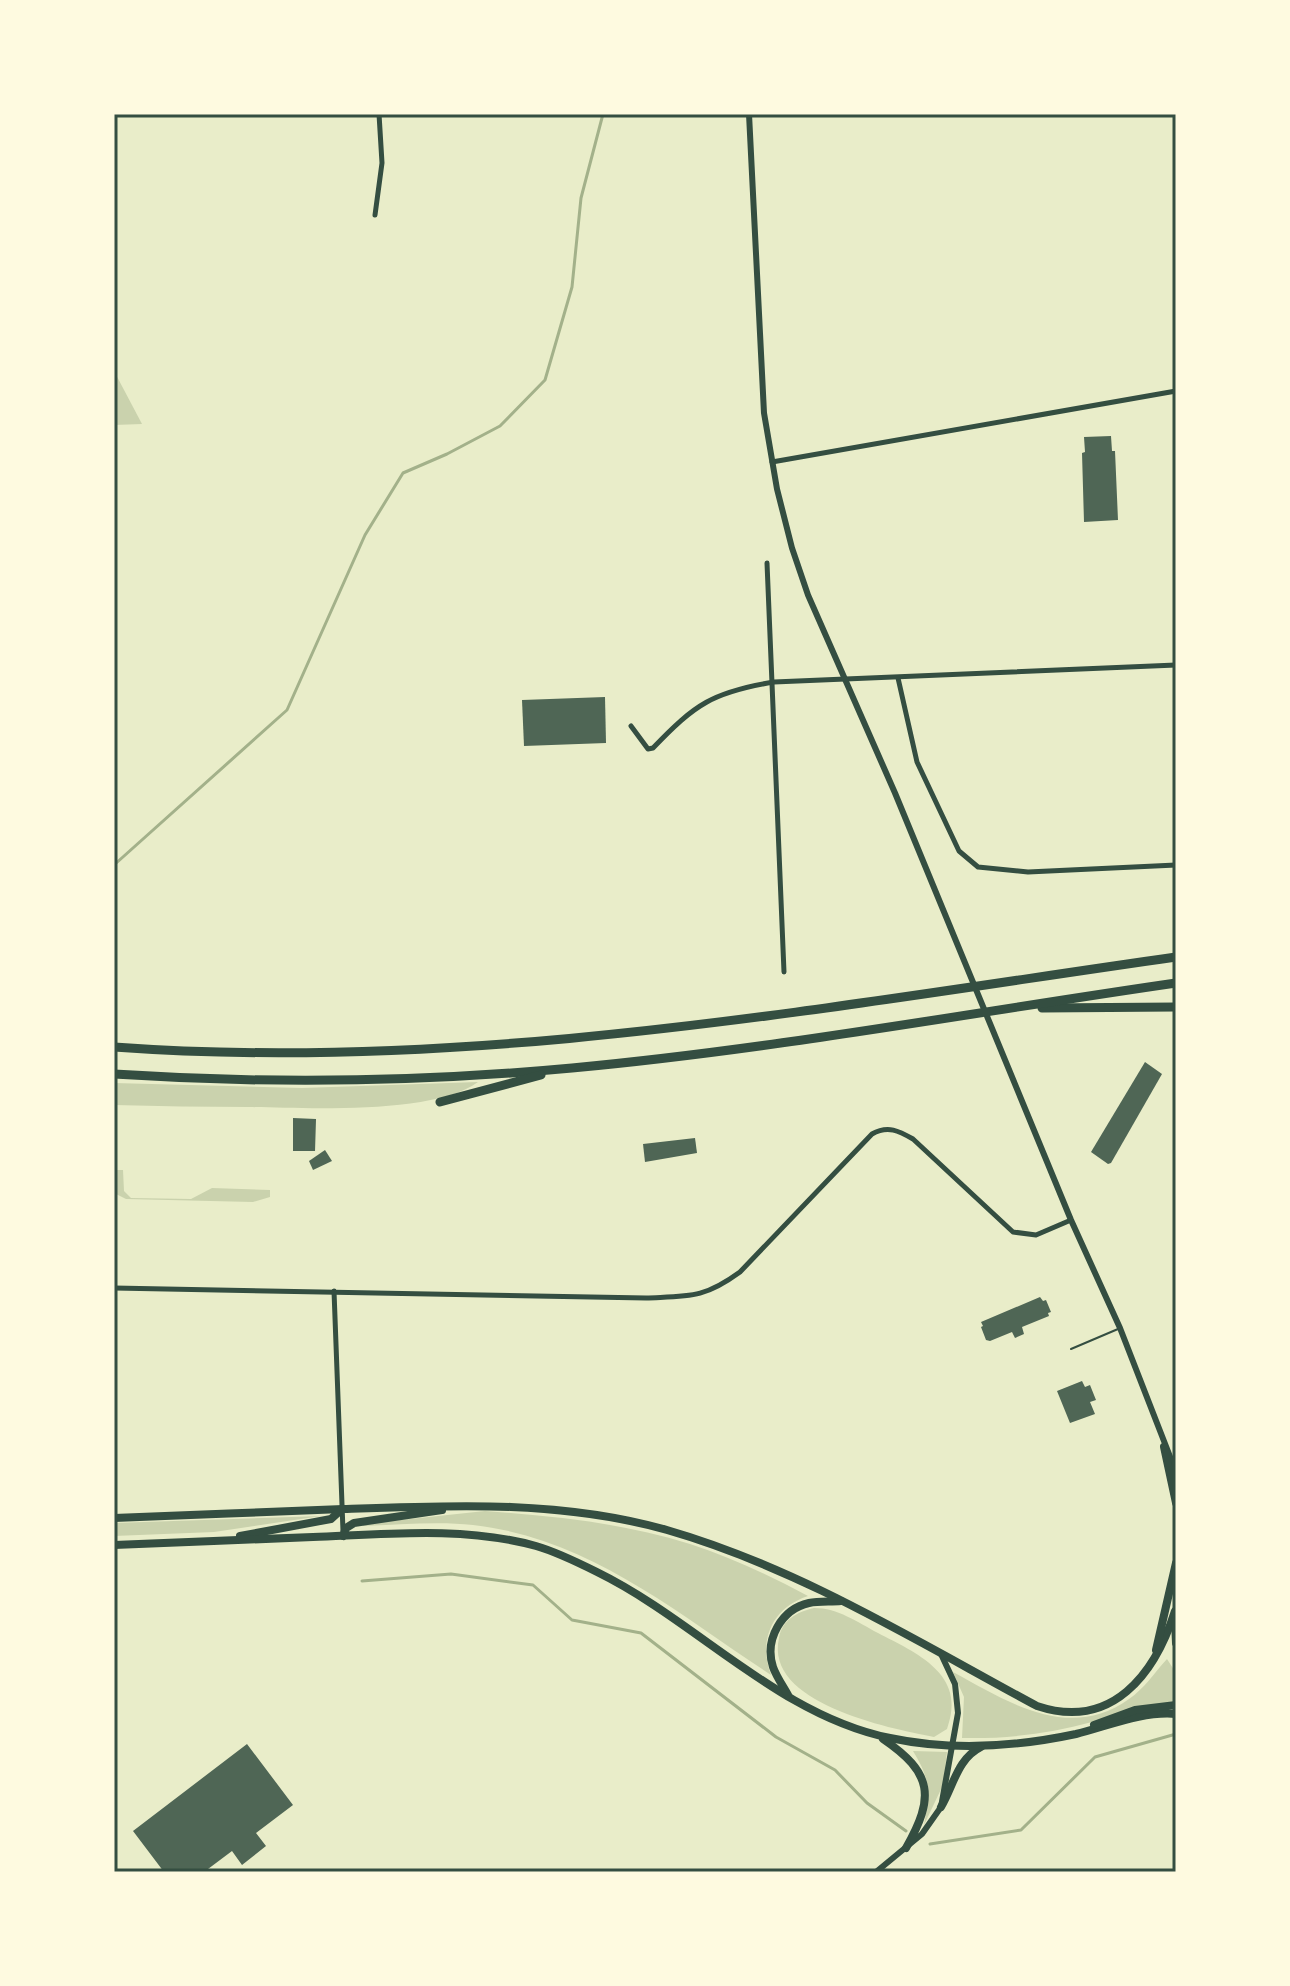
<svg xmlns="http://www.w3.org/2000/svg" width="1290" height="1986" font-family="Cabin,sans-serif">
	<rect width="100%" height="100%" fill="#e9edc9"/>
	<g fill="#cad2ad">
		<polygon points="114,371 142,424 114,425"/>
		<path d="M478,1082C433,1115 305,1108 249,1107C204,1107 159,1106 114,1105V1083L302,1088Z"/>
		<polygon points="114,1170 123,1170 124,1191 131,1198 191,1199 212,1188 270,1190 270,1197 253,1202 126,1199 114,1193"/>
		<path d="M485,1511C555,1516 623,1523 690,1544C731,1557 770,1576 808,1596C772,1608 758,1640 771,1675C677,1613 589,1538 473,1525C437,1521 399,1525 363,1526V1524Z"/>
		<polygon points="321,1516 214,1532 114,1536 114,1523"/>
		<path d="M814,1608C838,1608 857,1622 878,1633C916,1653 968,1674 947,1729L934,1737C888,1728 764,1703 779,1638C782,1620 797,1612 814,1608Z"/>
		<path d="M1167,1659L1176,1673V1703C1145,1704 1121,1713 1092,1722C1049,1734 1006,1739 962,1738L964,1697L953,1672C1008,1702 1069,1742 1129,1699C1144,1689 1155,1672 1167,1659Z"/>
		<path d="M913,1751L947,1752L943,1785L924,1825C930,1793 931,1780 913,1751Z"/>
	</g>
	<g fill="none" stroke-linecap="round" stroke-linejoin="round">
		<g stroke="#a3b18a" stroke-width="3">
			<polyline points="114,865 287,710 365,535 403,473 447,454 500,426 545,380 572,287 581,198 603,114"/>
			<polyline points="362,1581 451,1574 533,1585 572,1620 641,1633 776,1737 835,1770 867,1803 906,1831"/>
			<polyline points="930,1844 1021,1830 1095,1757 1176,1734"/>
		</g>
	</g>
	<g fill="#4f6655">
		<polygon points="1111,436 1112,451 1115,451 1118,520 1084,522 1082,453 1085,452 1084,437"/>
		<polygon points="605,697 606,743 524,746 522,700"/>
		<polygon points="1145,1062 1162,1074 1111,1163 1108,1164 1091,1152"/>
		<polygon points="293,1118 316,1119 315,1151 293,1151"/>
		<polygon points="695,1138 697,1153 645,1162 643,1144"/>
		<polygon points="325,1150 332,1161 313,1170 309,1161"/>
		<polygon points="1040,1297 1043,1301 1046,1300 1051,1312 1048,1313 1049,1316 1022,1327 1024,1334 1015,1338 1012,1332 990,1341 986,1340 981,1327 983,1326 981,1322"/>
		<polygon points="1082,1381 1085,1387 1090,1385 1096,1400 1090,1402 1095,1414 1070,1423 1057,1391"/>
		<polygon points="247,1744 293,1805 256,1833 266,1846 242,1865 232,1851 204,1872 164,1872 133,1831"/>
	</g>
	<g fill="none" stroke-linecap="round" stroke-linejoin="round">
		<polyline stroke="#344e41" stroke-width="2" points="1071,1349 1118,1329"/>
		<g stroke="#344e41" stroke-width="5">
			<polyline points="375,215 382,163 379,114"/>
			<polyline points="772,462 1176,391"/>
			<polyline points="767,563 784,972"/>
			<polyline points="898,678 917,762 959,851 978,867 1028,872 1176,865"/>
			<path d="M631,726L648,749L653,748C695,704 713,692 774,682L1176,665"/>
			<path d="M114,1288L646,1298C689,1296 703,1299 740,1272L872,1134C888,1125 899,1131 913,1139L1013,1232L1036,1235L1071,1220"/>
			<polyline points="334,1291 343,1531"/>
		</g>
		<g stroke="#344e41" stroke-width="6">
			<polyline points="749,114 764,413 777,489 792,548 808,595 895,793 1071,1220 1120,1328 1176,1472"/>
			<polyline points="876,1872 922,1834 941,1807 958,1713 955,1684 941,1654"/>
		</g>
		<g stroke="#344e41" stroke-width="8">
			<polyline points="1164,1447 1176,1503"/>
			<path d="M114,1518C190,1515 267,1512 343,1509C452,1505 562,1500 667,1530C799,1568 918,1642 1037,1706C1112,1731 1155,1674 1175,1611"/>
			<polyline points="240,1536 331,1519 342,1509"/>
			<polyline points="343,1536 346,1528 354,1523 442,1510"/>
			<path d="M114,1545C180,1542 247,1540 313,1537C387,1534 464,1526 536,1546C557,1552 577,1562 597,1572C697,1621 778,1715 890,1738C951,1751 1015,1747 1076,1734C1108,1726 1142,1711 1176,1714"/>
			<polyline points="1175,1620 1176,1643"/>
			<polyline points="1156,1650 1176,1563"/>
			<path d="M788,1695C783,1686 776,1676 773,1667C764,1639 782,1609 809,1603C819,1601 831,1602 841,1601"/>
			<polyline points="1094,1725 1135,1710 1176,1705"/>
			<path d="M883,1739C933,1773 935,1797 906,1848"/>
			<path d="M941,1807C954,1785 957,1759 981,1747"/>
		</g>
		<g stroke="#344e41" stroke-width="9">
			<polyline points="1042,1008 1176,1007"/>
			<path d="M114,1047C471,1073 824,1007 1176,957"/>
			<path d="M114,1074C266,1084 421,1082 572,1068C775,1049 975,1012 1176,983"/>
			<polyline points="440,1102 541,1075"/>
		</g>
	</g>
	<rect width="1290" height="1986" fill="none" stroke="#fefae0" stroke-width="232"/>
	<rect x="116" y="116" width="1058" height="1754" fill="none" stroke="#344e41" stroke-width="3"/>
</svg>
